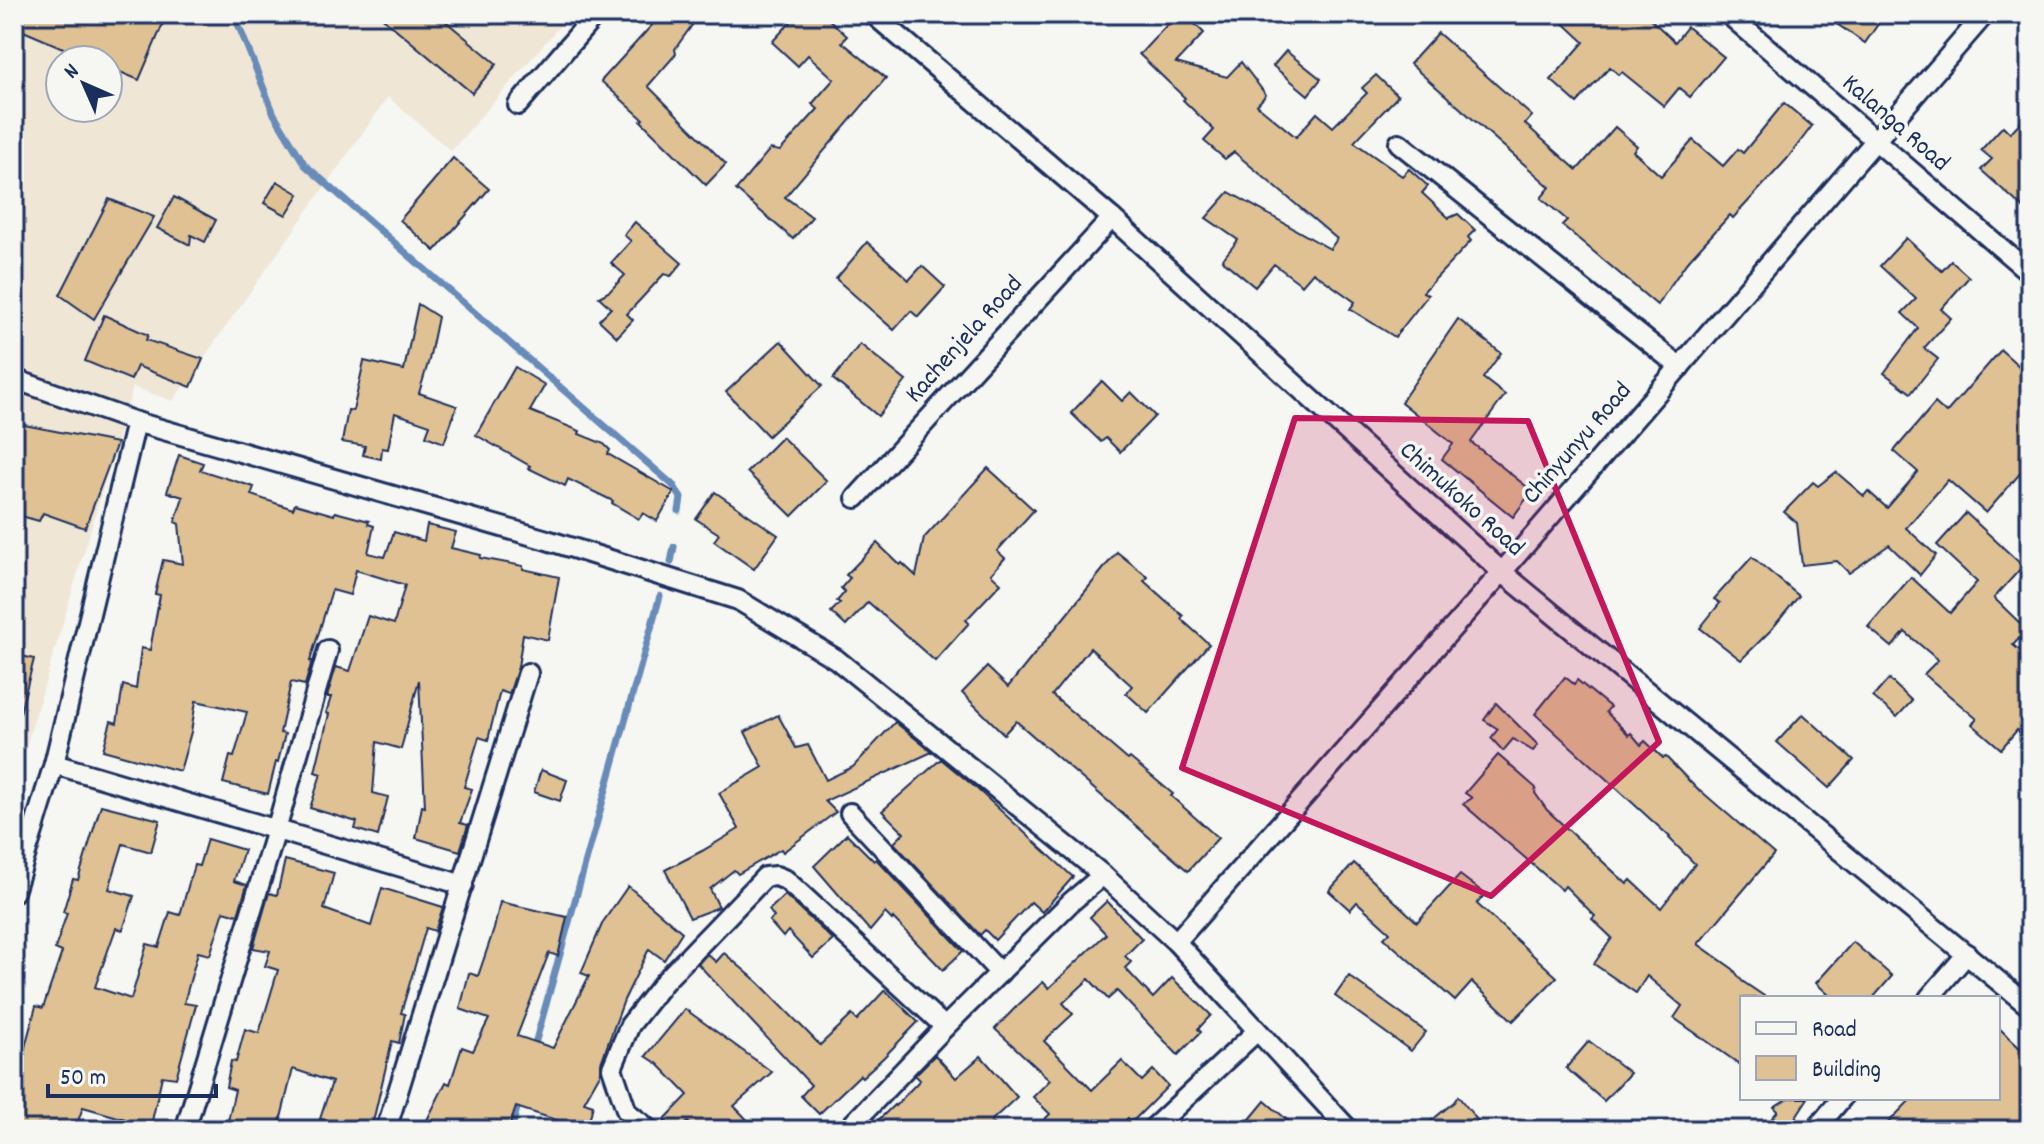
<svg xmlns="http://www.w3.org/2000/svg" width="2044" height="1144" font-family="Dekko,sans-serif">
	<rect width="100%" height="100%" fill="#f6f6f2"/>
	<filter id="ink" filterUnits="userSpaceOnUse"><feTurbulence type="fractalNoise" baseFrequency=".0125" numOctaves="2"/><feDisplacementMap in="SourceGraphic" scale="16" xChannelSelector="R" yChannelSelector="G"/><feConvolveMatrix kernelMatrix="1 2 1 2 8 2 1 2 1" color-interpolation-filters="sRGB"/></filter>
	<g filter="url(#ink)">
		<path fill="#efe6d6" fill-rule="evenodd" d="M14,14H570L451,151L388,97L173,401L133,387L14,787ZM60,60H108V108H60Z"/>
		<g fill="none" stroke-linecap="round" stroke-linejoin="round">
			<g stroke="#688bb9" stroke-width="7">
				<polyline points="234,14 274,114 305,165 674,486 681,498 679,511"/>
				<polyline points="671,562 674,547"/>
				<polyline points="533,1051 660,596"/>
				<polyline points="511,1130 519,1101"/>
			</g>
		</g>
		<g fill="#dfc193" stroke="#1b2f5e" stroke-width="2">
			<polygon points="14,14 153,14 165,19 139,80 108,67 108,60 91,60 14,27"/>
			<polygon points="378,14 437,14 497,64 472,93"/>
			<polygon points="662,14 700,14 675,49 676,54 648,86 726,164 706,185 641,121 643,119 601,81"/>
			<polygon points="798,14 823,14 847,36 842,42 886,78 785,197 812,217 793,239 736,190 770,149 780,151 818,109 812,104 834,79 808,55 798,66 772,42"/>
			<polygon points="1177,14 1185,14 1204,33 1176,63 1227,77 1241,62 1266,95 1257,105 1296,137 1317,113 1333,127 1367,93 1362,88 1376,75 1398,96 1354,142 1402,176 1409,169 1428,186 1422,193 1449,218 1458,214 1475,230 1468,237 1471,241 1423,292 1428,295 1395,337 1350,309 1355,302 1313,272 1302,285 1274,264 1255,287 1222,260 1238,240 1206,218 1229,192 1330,249 1337,239 1234,152 1225,159 1204,141 1214,130 1183,100 1185,98 1138,53 1140,54"/>
			<polygon points="1554,14 1645,14 1675,42 1687,27 1724,57 1690,97 1679,88 1664,106 1622,72 1619,75 1610,67 1577,103 1551,80 1584,42"/>
			<polygon points="1822,14 1885,14 1865,43"/>
			<polygon points="1438,33 1532,116 1525,124 1577,170 1615,127 1637,146 1633,151 1661,176 1693,140 1723,166 1738,149 1743,153 1784,103 1812,126 1787,159 1733,218 1730,215 1687,262 1657,305 1562,225 1567,220 1541,198 1550,187 1410,64"/>
			<polygon points="1286,51 1321,79 1308,95 1273,66"/>
			<polygon points="2030,112 2030,214 1981,170 1992,159 1981,150 2003,126 2010,133"/>
			<polygon points="453,158 489,189 435,251 400,220"/>
			<polygon points="277,181 299,194 286,215 264,203"/>
			<polygon points="174,197 216,220 205,242 191,235 190,245 157,228"/>
			<polygon points="109,199 154,217 94,319 60,295"/>
			<polygon points="635,222 682,263 671,276 664,274 627,314 633,320 617,337 599,320 611,308 599,297 610,291 625,275 611,263 631,241 624,235"/>
			<polygon points="1906,238 1942,271 1951,261 1969,277 1941,309 1951,318 1924,348 1938,359 1911,393 1884,373 1918,328 1902,313 1916,299 1880,266"/>
			<polygon points="867,242 909,280 922,266 945,287 918,317 911,311 894,330 836,279"/>
			<polygon points="418,304 438,317 429,360 419,393 457,406 444,443 426,436 430,425 395,413 388,449 382,448 381,459 363,455 365,446 342,442 348,410 353,411 364,361 404,370"/>
			<polygon points="104,315 148,335 146,340 203,359 191,387 137,366 131,380 85,361"/>
			<polygon points="1458,319 1501,353 1483,378 1505,395 1471,442 1532,491 1513,517 1442,459 1453,444 1401,402"/>
			<polygon points="781,341 822,386 768,436 726,392"/>
			<polygon points="860,344 906,381 878,416 833,379"/>
			<polygon points="2001,350 2030,376 2030,462 1986,513 1948,480 1906,528 1936,555 1920,575 1889,545 1849,573 1837,561 1802,565 1797,523 1784,512 1813,482 1818,486 1836,472 1864,496 1868,491 1887,508 1918,472 1894,451 1935,403 1946,413"/>
			<polygon points="515,367 545,385 530,411 580,431 579,434 604,444 610,450 608,454 674,492 657,521 643,513 639,519 612,503 613,501 568,479 565,486 528,468 530,466 476,435"/>
			<polygon points="1102,381 1122,401 1131,392 1155,416 1120,452 1106,438 1101,442 1071,413"/>
			<polygon points="14,423 117,443 85,528 43,513 39,521 14,514"/>
			<polygon points="782,437 827,481 792,516 747,472"/>
			<polygon points="179,455 203,463 200,470 254,487 251,495 293,509 295,504 334,515 335,512 369,521 368,524 374,526 368,553 385,557 394,532 424,541 427,525 456,532 451,548 481,555 480,558 523,566 523,569 559,577 548,640 523,634 518,667 509,694 500,691 488,740 479,737 464,787 472,789 460,823 468,825 460,851 416,838 422,806 425,807 419,680 401,749 377,742 373,793 388,797 378,836 355,829 357,822 310,808 321,774 315,772 329,714 326,713 331,697 327,697 336,667 350,671 368,616 394,624 405,585 356,570 350,595 332,590 310,661 312,661 305,685 291,682 280,733 285,734 278,762 276,762 268,794 223,783 230,756 234,757 247,712 196,701 191,732 180,771 103,750 111,721 117,723 123,685 136,689 141,648 150,650 160,595 155,594 163,560 183,564 179,524 175,522 183,497 167,492"/>
			<polygon points="988,468 1034,510 997,551 1005,558 991,574 1001,583 966,620 969,623 935,661 868,602 846,626 831,612 840,603 837,601 845,592 841,588 850,578 846,575 877,543 900,565 902,563 916,576 924,538"/>
			<polygon points="715,492 778,535 754,569 714,541 719,534 696,519"/>
			<polygon points="1966,513 2023,566 1994,598 2027,630 2013,645 2030,659 2030,742 2017,730 2001,749 1972,724 1977,719 1924,674 1938,660 1905,632 1892,647 1868,627 1911,577 1950,613 1977,582 1937,545"/>
			<polygon points="1117,552 1148,577 1144,581 1183,616 1181,619 1209,644 1148,713 1126,693 1132,686 1090,648 1052,695 1128,760 1130,758 1173,794 1171,796 1218,838 1188,871 1016,721 1004,734 962,693 987,667 1008,687"/>
			<polygon points="1752,557 1799,596 1771,630 1741,660 1700,628 1720,603 1714,599"/>
			<polygon points="14,654 34,659 20,713 14,712"/>
			<polygon points="1565,677 1574,684 1577,680 1610,707 1606,712 1629,735 1631,733 1641,745 1645,741 1663,758 1666,757 1700,792 1701,791 1774,854 1698,944 1733,969 1742,981 1767,998 1742,998 1742,1066 1674,1018 1682,1006 1647,976 1636,993 1594,964 1612,938 1592,919 1595,916 1565,886 1562,890 1463,804 1472,798 1465,793 1498,755 1536,788 1535,793 1547,810 1627,884 1631,880 1661,908 1695,864 1669,838 1670,837 1535,714"/>
			<polygon points="1889,679 1912,701 1897,717 1873,697"/>
			<polygon points="1496,703 1538,745 1533,751 1513,739 1503,751 1491,738 1498,729 1484,720"/>
			<polygon points="1803,714 1854,760 1829,788 1777,742"/>
			<polygon points="778,715 796,748 808,745 826,780 853,767 895,722 932,752 825,801 836,812 783,852 781,849 738,874 734,870 710,889 719,907 690,918 665,870 702,851 739,829 719,793 763,767 745,732"/>
			<polygon points="941,759 975,787 1073,877 1042,912 1031,902 995,940 985,930 980,935 894,843 904,833 882,811"/>
			<polygon points="541,770 567,780 560,801 534,792"/>
			<polygon points="101,805 160,820 151,852 123,844 109,889 134,896 123,930 116,928 95,987 131,999 147,944 159,947 170,912 180,915 194,865 199,866 207,839 244,850 234,881 247,885 238,915 224,911 210,955 198,952 184,1003 196,1005 176,1078 162,1076 150,1130 122,1130 125,1119 83,1107 75,1130 32,1130 14,1124 14,1088 36,1006 43,1008 62,952 55,949 67,913 63,912 73,879 78,880"/>
			<polygon points="847,834 874,861 876,859 963,951 943,970 893,918 892,920 885,913 870,931 814,866"/>
			<polygon points="285,860 334,873 324,909 371,926 382,888 443,907 435,931 426,928 401,1013 405,1014 399,1043 392,1041 371,1130 358,1130 320,1119 332,1082 293,1069 278,1130 226,1130 235,1090 226,1087 231,1061 236,1062 245,1029 259,1033 278,970 265,966 270,951 253,948 269,893 277,895"/>
			<polygon points="1354,863 1417,922 1460,875 1485,894 1477,904 1557,977 1513,1021 1472,982 1455,1001 1384,938 1390,932 1357,902 1350,910 1329,891"/>
			<polygon points="628,886 682,932 664,960 649,949 624,1000 601,1063 601,1072 584,1102 593,1105 587,1130 516,1107 508,1130 422,1130 446,1082 450,1084 462,1047 473,1051 489,1019 460,1009 469,973 478,976 494,929 500,902 567,917 558,956 549,953 517,1036 553,1048 589,976 581,973 603,922"/>
			<polygon points="785,895 833,940 813,958 788,931 783,937 769,921 774,917 769,910"/>
			<polygon points="1107,901 1142,939 1125,956 1131,962 1125,968 1153,998 1172,978 1211,1015 1198,1029 1201,1032 1178,1055 1117,991 1108,999 1089,979 1063,1003 1073,1014 1044,1041 1092,1090 1122,1061 1142,1081 1153,1070 1168,1086 1132,1122 1128,1118 1115,1130 1034,1130 1050,1114 1033,1097 1050,1080 995,1029 1015,1008 1043,982 1049,988 1106,934 1090,917"/>
			<polygon points="1853,942 1892,976 1873,998 1832,998 1816,983"/>
			<polygon points="724,953 758,982 820,1045 852,1015 857,1020 885,990 918,1022 883,1058 862,1077 860,1075 819,1114 801,1096 811,1085 698,964 707,954 716,962"/>
			<polygon points="1349,976 1426,1032 1411,1051 1335,996"/>
			<polygon points="685,1009 772,1072 734,1106 757,1130 697,1130 688,1122 680,1130 676,1130 664,1120 688,1095 658,1064 646,1056"/>
			<polygon points="1998,1027 2030,1058 2030,1130 1881,1130 1912,1098 1998,1098"/>
			<polygon points="1589,1041 1630,1073 1604,1101 1566,1068"/>
			<polygon points="935,1055 956,1078 981,1056 1017,1097 991,1121 1002,1130 868,1130 894,1105 895,1106 920,1080 915,1075"/>
			<polygon points="1458,1096 1485,1130 1420,1130 1454,1102"/>
			<polygon points="1788,1098 1808,1098 1795,1118 1804,1127 1803,1130 1762,1130 1778,1111 1774,1107"/>
			<polygon points="1265,1101 1299,1130 1241,1130"/>
		</g>
		<g fill="none" stroke-linecap="round" stroke-linejoin="round">
			<defs>
				<g id="minor">
					<polyline points="873,14 1112,218 1502,572 2030,1007"/>
					<polyline points="1728,14 2030,273"/>
					<polyline points="518,105 596,14"/>
					<polyline points="1399,143 1680,367"/>
					<polyline points="14,379 136,422 547,540 738,600 836,659 1103,875 1176,942 1349,1130"/>
					<polyline points="856,498 1112,218"/>
					<polyline points="54,764 463,885"/>
					<polyline points="850,813 1000,973"/>
					<polyline points="14,892 54,764 136,422"/>
					<polyline points="1176,942 1502,572 1985,14"/>
					<polyline points="1929,998 1967,954"/>
					<polyline points="185,1130 276,830 328,650"/>
					<polyline points="386,1130 528,673"/>
					<polyline points="650,1130 627,1112 612,1068 630,1025 664,982 765,877 776,876 786,880 945,1027"/>
					<polyline points="847,1130 945,1027 1071,902 1103,875"/>
					<polyline points="1151,1130 1257,1031"/>
					<polyline points="1815,1130 1842,1098"/>
				</g>
			</defs>
			<use href="#minor" stroke="#1b2f5e" stroke-width="24"/>
			<use href="#minor" stroke="#f6f6f2" stroke-width="18"/>
		</g>
	</g>
	<path fill="#c2185b" fill-opacity="0.2" stroke="#c2185b" stroke-width="6" stroke-linejoin="round" d="M1295,418L1528,421L1659,742L1491,896L1182,768Z"/>
	<g text-anchor="middle" dominant-baseline="central" stroke-width="7" stroke-linejoin="round" paint-order="stroke">
		<g font-size="26" fill="#1b2f5e" stroke="#f6f6f2">
			<text transform="translate(1895 124) rotate(41)">Kalanga Road</text>
			<text transform="translate(965 340) rotate(-48)">Kachenjela Road</text>
			<text transform="translate(1578 444) rotate(-49)">Chinyunyu Road</text>
			<text transform="translate(1461 500) rotate(42)">Chimukoko Road</text>
		</g>
	</g>
	<rect width="2044" height="1144" fill="none" stroke="#f6f6f2" stroke-width="48"/>
	<rect x="24" y="24" width="1996" height="1096" fill="none" stroke="#1b2f5e" stroke-width="3" filter="url(#ink)"/>
	<rect x="1740" y="996" width="260" height="104" fill="#f6f6f2" stroke="#9ea6b7" stroke-width="2"/>
	<rect x="1756" y="1022" width="40" height="12" fill="#f6f6f2" stroke="#9ea6b7" stroke-width="2"/>
	<text x="1812" y="1036" font-size="24" fill="#1b2f5e">Road</text>
	<rect x="1756" y="1056" width="40" height="24" fill="#dfc193" stroke="#9ea6b7" stroke-width="2"/>
	<text x="1812" y="1076" font-size="24" fill="#1b2f5e">Building</text>
	<g transform="translate(84 84) rotate(315)"><circle r="38" fill="#f6f6f2" stroke="#9ea6b7" stroke-width="2"/>
	<path d="M0-6L14 30L0 20L-14 30Z" fill="#1b2f5e"/>
	<text y="-12" font-size="22" font-weight="bold" text-anchor="middle" fill="#1b2f5e">N</text>
	</g>
	<path d="M48 1084v12h168v-12" fill="none" stroke="#1b2f5e" stroke-width="4"/>
	<text x="60" y="1084" font-size="24" fill="#1b2f5e" stroke="#f6f6f2" stroke-width="6" paint-order="stroke">50 m</text>
</svg>
